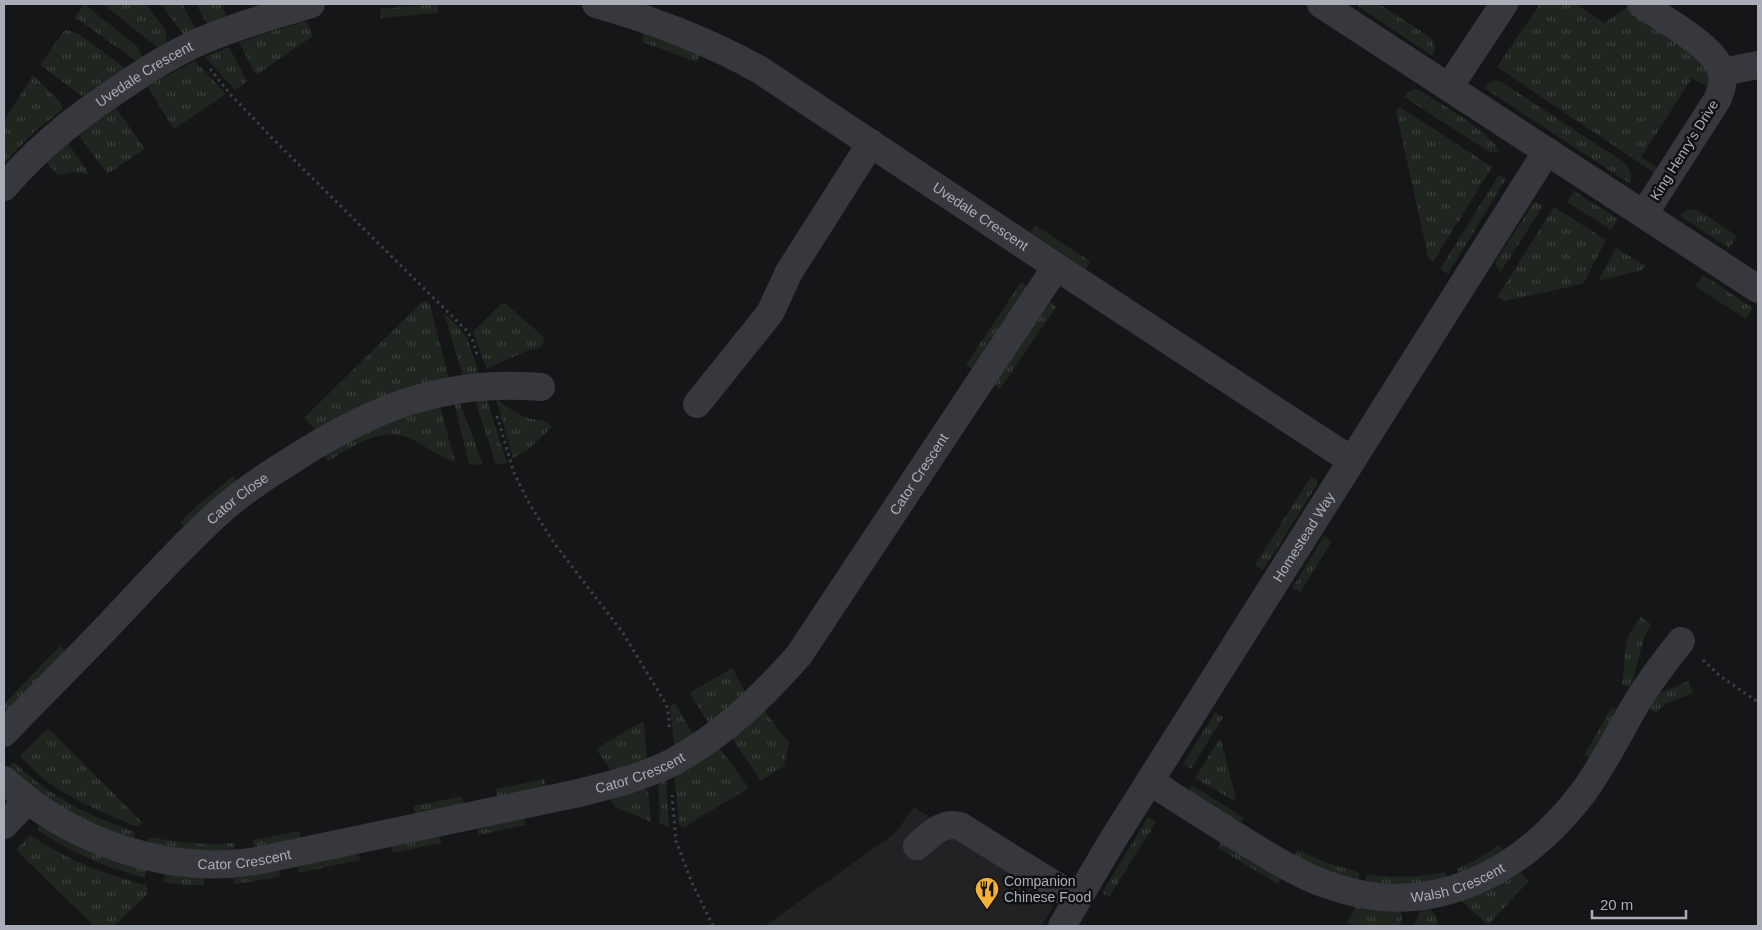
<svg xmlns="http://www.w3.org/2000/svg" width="1762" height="930" font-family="Helvetica,sans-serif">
	<defs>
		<pattern id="grass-tufts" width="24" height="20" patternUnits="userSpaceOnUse" patternTransform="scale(1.25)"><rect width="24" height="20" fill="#1e261f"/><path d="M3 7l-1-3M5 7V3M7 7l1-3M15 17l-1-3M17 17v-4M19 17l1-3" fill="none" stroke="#3c433d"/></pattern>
	</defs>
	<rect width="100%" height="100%" fill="#161618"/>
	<polygon fill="#222225" points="914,807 995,857 1052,897 1053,901 1052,909 1041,926 765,926 895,833"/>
	<g fill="url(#grass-tufts)">
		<polygon points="84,4 138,47 142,58 136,61 75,17"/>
		<polygon points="103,4 146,4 166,31 167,43 158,48"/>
		<polygon points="161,4 182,4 196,29 184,35"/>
		<polygon points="196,4 222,4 226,16 207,24"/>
		<polygon points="438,4 438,13 381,18 380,9"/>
		<path d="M1359,4H1379L1430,37C1434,43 1437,49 1432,56L1358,6Z"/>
		<polygon points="1540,4 1576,4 1604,23 1628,7 1700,57 1709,68 1711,89 1692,78 1641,157 1659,169 1656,174 1497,67"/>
		<polygon points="306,21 313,36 256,75 239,42"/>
		<polygon points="67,30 79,34 125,68 82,96 40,65 64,31"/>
		<polygon points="644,34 700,54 697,62 642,42"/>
		<polygon points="229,47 247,81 235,90 205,57"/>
		<polygon points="195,61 226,94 174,129 147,86"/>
		<polygon points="33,75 60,102 63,109 35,131 4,163 4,121"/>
		<path d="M1496,80L1503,83L1622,161C1629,168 1634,174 1629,183L1484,88L1491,81Z"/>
		<path d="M1413,89H1417C1439,103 1488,129 1499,151L1491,153L1404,97L1408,92Z"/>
		<polygon points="1400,107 1492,167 1433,262 1428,257 1396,110"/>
		<polygon points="116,108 145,149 107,174 78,134"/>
		<polygon points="67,142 90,175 73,172 58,175 47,163"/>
		<polygon points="1499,175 1506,179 1448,274 1440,269"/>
		<polygon points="1574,191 1618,219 1611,230 1567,202"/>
		<polygon points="1535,201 1543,206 1500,273 1495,262"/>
		<polygon points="1554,207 1606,240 1583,284 1504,301 1497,297"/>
		<polygon points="1693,209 1698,210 1737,236 1729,248 1680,216 1686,210"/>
		<polygon points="1035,225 1090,261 1086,269 1031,232"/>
		<polygon points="1616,248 1646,266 1642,270 1598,281"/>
		<polygon points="1703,275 1753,308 1746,319 1695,286"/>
		<polygon points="1021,282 1028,287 974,371 966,365"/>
		<polygon points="424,301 427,301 430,305 449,379 316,430 304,418 419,305"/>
		<polygon points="1049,301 1056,307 1000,389 993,384"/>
		<path d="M502,303H505L545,338L540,348C521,351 505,361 487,369L473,332Z"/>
		<polygon points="444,313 460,329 467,338 479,373 463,377"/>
		<polygon points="474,397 486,397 507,463 496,465"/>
		<path d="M496,399C512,410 523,420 543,420L552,427L529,449L513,458Z"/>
		<polygon points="460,402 483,465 469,464 454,403"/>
		<path d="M440,406L455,462C441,458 430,449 417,442C383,423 358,444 328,461L324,454L381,424Z"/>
		<polygon points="233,476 239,483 186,529 180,522 197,506"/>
		<polygon points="1311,476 1317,480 1317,485 1263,570 1255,565"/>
		<polygon points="1324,536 1332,541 1300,592 1292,588"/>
		<path d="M1641,617L1651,624L1644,638L1631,687L1622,685C1625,669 1623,652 1628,637C1631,630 1636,624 1641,617Z"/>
		<polygon points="60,646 66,652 4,717 4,704"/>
		<polygon points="732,668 746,693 709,725 690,693"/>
		<polygon points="1688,681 1693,692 1691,694 1665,704 1656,713 1648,708 1658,694"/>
		<polygon points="675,703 694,736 674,746 670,706"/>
		<polygon points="1612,707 1620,711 1591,759 1584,755"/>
		<polygon points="764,710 783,736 789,742 784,766 761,781 732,738"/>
		<polygon points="1215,713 1223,717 1191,769 1183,764"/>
		<polygon points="641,722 644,723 647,760 612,772 596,749"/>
		<path d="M46,730H50L143,823L137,826L132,825C106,813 79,803 55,787C42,779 31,767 20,756Z"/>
		<polygon points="1219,740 1221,740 1236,799 1234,801 1195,778"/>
		<polygon points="719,747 749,788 684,827 680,826 679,823 674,773"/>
		<path d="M14,762C50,797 89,816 135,832L134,840L78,818L19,778L8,767Z"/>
		<polygon points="666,777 669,827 660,824 658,780"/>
		<polygon points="544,779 546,787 497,798 496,789"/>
		<polygon points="1192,785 1244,818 1240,824 1188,792"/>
		<polygon points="644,786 648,792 651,822 615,807 609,797"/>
		<polygon points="462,796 464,804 415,814 413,806"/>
		<polygon points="524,817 526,825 478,835 476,827"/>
		<polygon points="1148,817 1156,822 1109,897 1102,893"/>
		<path d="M41,822L146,870L145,878C107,867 69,853 37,829Z"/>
		<polygon points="299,831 301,839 255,849 253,840"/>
		<polygon points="439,834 441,843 393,853 391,845"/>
		<path d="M30,835C65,859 105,875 146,885L148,894L114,926H94L16,850Z"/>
		<path d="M150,837C179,843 205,845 234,843L235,852H208L146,844Z"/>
		<polygon points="1222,841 1282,877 1278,884 1218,848"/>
		<polygon points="1499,845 1505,852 1460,876 1457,869 1478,859"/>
		<polygon points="1298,850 1325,862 1360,873 1358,881 1331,873 1293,857"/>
		<polygon points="358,852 360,860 299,873 297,865"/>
		<polygon points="279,868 280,877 234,884 233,876"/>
		<polygon points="1518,871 1529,881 1489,924 1487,924 1460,900 1488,890"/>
		<path d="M1445,872L1447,880L1422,885L1365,882L1367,874C1398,878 1414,878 1445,872Z"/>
		<polygon points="165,873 204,877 204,885 184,885 164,882"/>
		<polygon points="1357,904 1401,909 1402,918 1400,926 1354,926 1347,923"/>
		<path d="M1427,907C1435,911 1437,918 1438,926H1414L1419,913L1423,908Z"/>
	</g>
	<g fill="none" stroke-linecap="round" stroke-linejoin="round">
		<g stroke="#3d3f44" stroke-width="3" stroke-dasharray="2.5 4" stroke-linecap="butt">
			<polyline points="210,69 232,96 275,141 467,331 473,341 478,358"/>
			<polyline points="497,416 514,473 530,505 554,543 623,633 666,704 669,717 669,729"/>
			<polyline points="1703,660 1720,676 1758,702"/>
			<polyline points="672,795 676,841 692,883 713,926"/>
		</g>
		<g stroke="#37383d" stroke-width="28">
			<path id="s1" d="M596,4C653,20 708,41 760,70L1081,283L1351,460"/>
			<polyline points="1321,4 1758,289"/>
			<path d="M1641,4C1663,19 1716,47 1722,73C1724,83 1721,91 1717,100L1644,214"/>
			<polyline points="1722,72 1758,65"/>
			<polyline points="1449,87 1504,4"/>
			<path id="s2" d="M4,187C44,141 82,113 132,80C151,67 172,55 192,45C230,28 271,16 311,4"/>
			<polyline points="697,404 770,313 789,272 871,143"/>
			<path id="s3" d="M4,733C39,696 75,661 110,624C147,585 183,544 224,508C245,490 269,474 292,460C372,408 444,379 541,387"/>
			<path id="s4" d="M4,780C70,842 171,877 261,860L579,793C610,785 643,777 671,763C723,735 760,699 799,655L1056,267"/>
			<path id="s5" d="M1150,781C1178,800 1207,818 1236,836C1265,854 1293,872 1325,884C1429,923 1522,874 1585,790C1605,762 1620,731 1637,702C1650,681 1665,661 1681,641"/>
			<polyline points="4,825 28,800"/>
			<path d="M917,846C929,836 942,821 960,826L1077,899"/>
			<path id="s6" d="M1062,926L1112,841L1547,151"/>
		</g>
	</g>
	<defs>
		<symbol id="restaurant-pin" viewBox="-11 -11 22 30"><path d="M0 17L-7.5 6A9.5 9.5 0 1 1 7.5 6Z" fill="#f2b134" stroke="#111113"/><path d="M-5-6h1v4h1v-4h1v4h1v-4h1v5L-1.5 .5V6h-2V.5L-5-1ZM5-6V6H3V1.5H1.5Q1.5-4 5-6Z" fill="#111"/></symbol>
	</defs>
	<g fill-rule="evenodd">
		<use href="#restaurant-pin" x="973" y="875" width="28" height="38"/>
	</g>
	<g text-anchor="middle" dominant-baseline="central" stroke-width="5" stroke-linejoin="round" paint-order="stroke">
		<g font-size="14" fill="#a8adb8" stroke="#111113">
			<text stroke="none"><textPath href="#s2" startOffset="181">Uvedale Crescent</textPath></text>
			<text transform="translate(1684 150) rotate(-58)">King Henry's Drive</text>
			<text stroke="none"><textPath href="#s1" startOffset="442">Uvedale Crescent</textPath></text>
			<text stroke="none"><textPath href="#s4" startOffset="1086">Cator Crescent</textPath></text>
			<text stroke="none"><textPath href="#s3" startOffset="331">Cator Close</textPath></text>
			<text stroke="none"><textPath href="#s6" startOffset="458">Homestead Way</textPath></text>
			<text stroke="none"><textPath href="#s4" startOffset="668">Cator Crescent</textPath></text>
			<text stroke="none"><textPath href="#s4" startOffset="262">Cator Crescent</textPath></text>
			<text stroke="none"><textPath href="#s5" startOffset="340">Walsh Crescent</textPath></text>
		</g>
		<g font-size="14" fill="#a8adb8" stroke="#111113" text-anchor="start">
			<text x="1004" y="881">Companion<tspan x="1004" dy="16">Chinese Food</tspan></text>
		</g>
	</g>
	<rect width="1762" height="930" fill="none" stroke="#a8adb8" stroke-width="10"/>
	<path d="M1592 910v8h94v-8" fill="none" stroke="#a8adb8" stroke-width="2.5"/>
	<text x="1600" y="910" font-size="15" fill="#a8adb8" stroke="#111113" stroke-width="4" paint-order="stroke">20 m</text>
</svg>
